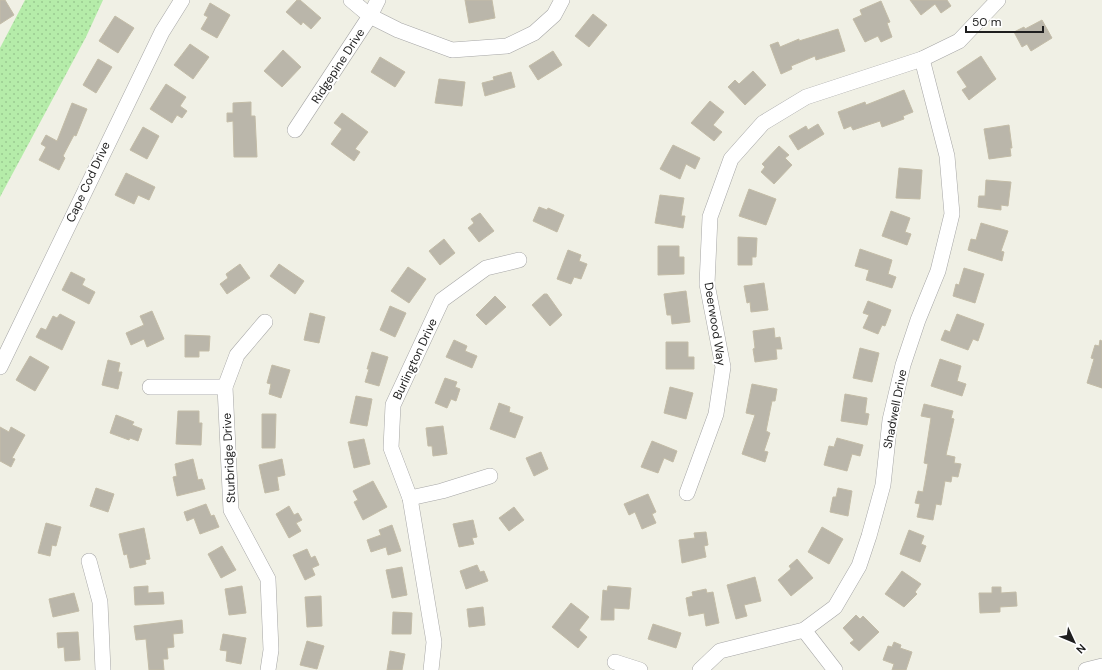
<svg xmlns="http://www.w3.org/2000/svg" width="1102" height="670" font-family="'DM Sans',sans-serif">
	<defs>
		<pattern id="grass-dots" width="8" height="8" patternUnits="userSpaceOnUse"><rect width="8" height="8" fill="#b5eca9"/><path d="M2 2h.1M6 6h.1" fill="none" stroke="#9bca91" stroke-width="1.8" stroke-linecap="round"/></pattern>
	</defs>
	<rect width="100%" height="100%" fill="#f0f0e5"/>
	<polygon fill="url(#grass-dots)" points="25,0 103,0 86,37 0,197 0,48"/>
	<g fill="#bab6aa" stroke="#c3bca7">
		<polygon points="0,0 5,0 14,15 0,24"/>
		<polygon points="297,0 300,0 321,18 311,29 303,22 301,25 286,12"/>
		<polygon points="465,0 492,0 495,18 469,23"/>
		<polygon points="910,0 947,0 951,6 941,13 935,4 921,15"/>
		<polygon points="881,1 890,22 887,23 892,37 881,42 878,36 865,42 853,19 862,15 860,10"/>
		<polygon points="210,3 230,15 217,38 201,29 208,17 204,15"/>
		<polygon points="593,14 607,25 589,47 575,36"/>
		<polygon points="115,16 134,28 118,53 99,41"/>
		<polygon points="1042,20 1052,38 1031,51 1027,44 1022,47 1014,32 1024,27 1025,29"/>
		<polygon points="838,29 845,51 816,60 815,56 791,66 792,69 781,74 770,45 778,42 780,47 799,39 799,41"/>
		<polygon points="190,44 209,57 193,79 174,65"/>
		<polygon points="283,50 301,67 282,87 264,71"/>
		<polygon points="553,51 562,65 538,80 529,66"/>
		<polygon points="981,56 996,79 969,100 962,90 967,87 957,72"/>
		<polygon points="380,57 405,72 395,87 371,72"/>
		<polygon points="98,59 112,67 96,93 83,85"/>
		<polygon points="753,71 766,85 745,105 728,87 735,80 739,84"/>
		<polygon points="511,72 515,87 485,96 482,83 494,80 493,77"/>
		<polygon points="439,79 465,82 462,106 435,103"/>
		<polygon points="166,84 186,97 180,106 187,111 182,118 177,115 172,123 150,109"/>
		<polygon points="904,90 913,112 903,116 904,119 882,127 880,121 853,130 851,126 844,129 838,112 865,102 866,105"/>
		<polygon points="710,101 724,112 713,125 722,132 714,141 691,123"/>
		<polygon points="251,102 251,116 255,116 257,157 234,157 233,121 227,122 227,113 233,113 233,103"/>
		<polygon points="72,103 87,109 76,136 74,135 63,156 65,158 59,170 39,160 46,147 41,144 46,135 57,141"/>
		<polygon points="342,113 368,132 355,149 360,152 354,161 331,144 342,129 334,123"/>
		<polygon points="818,124 824,134 798,150 789,136 806,126 808,130"/>
		<polygon points="1009,125 1012,148 1010,148 1011,156 989,159 984,129"/>
		<polygon points="143,127 159,136 147,159 130,150"/>
		<polygon points="673,145 700,158 695,169 686,164 680,179 660,169"/>
		<polygon points="779,146 789,155 785,158 792,165 774,184 761,172 765,167 762,164"/>
		<polygon points="899,168 922,170 920,199 896,198"/>
		<polygon points="126,173 155,187 149,200 138,195 134,204 115,195"/>
		<polygon points="986,180 1011,182 1008,206 1001,205 1001,210 978,207 979,196 985,196"/>
		<polygon points="749,189 776,199 766,225 739,216"/>
		<polygon points="660,195 684,198 681,216 685,216 683,228 655,223"/>
		<polygon points="539,207 547,210 548,208 564,215 557,232 533,221"/>
		<polygon points="891,211 910,218 905,232 911,234 907,245 882,236"/>
		<polygon points="480,213 494,231 479,242 468,228 474,223 471,219"/>
		<polygon points="981,223 1008,231 1001,251 1004,252 1002,261 968,250 971,239 976,240"/>
		<polygon points="738,237 757,238 756,257 752,257 752,265 738,265"/>
		<polygon points="444,239 455,253 440,265 429,251"/>
		<polygon points="658,246 679,246 679,257 684,257 684,274 658,275"/>
		<polygon points="860,249 892,260 888,274 896,277 892,288 866,280 869,270 855,266"/>
		<polygon points="568,250 581,255 579,261 587,264 581,279 574,277 571,284 557,279"/>
		<polygon points="240,264 250,278 227,294 220,284 228,278 226,274"/>
		<polygon points="279,264 304,281 295,294 270,276"/>
		<polygon points="408,267 426,279 409,303 391,291"/>
		<polygon points="964,268 984,274 975,303 953,296 956,284 959,285"/>
		<polygon points="71,272 85,279 82,285 95,292 89,304 62,290"/>
		<polygon points="764,283 768,310 751,312 750,302 747,303 744,286"/>
		<polygon points="686,291 690,322 672,324 671,315 667,315 664,294"/>
		<polygon points="544,294 547,294 562,315 550,326 532,305"/>
		<polygon points="495,296 506,307 486,325 476,315"/>
		<polygon points="868,301 891,310 885,326 882,325 878,334 863,328 869,315 863,313"/>
		<polygon points="390,306 406,313 395,337 380,330"/>
		<polygon points="152,311 164,339 147,347 144,339 131,345 126,333 144,325 140,316"/>
		<polygon points="310,313 325,317 319,343 304,340"/>
		<polygon points="60,314 75,322 62,350 36,337 41,328 46,330 53,316 57,318"/>
		<polygon points="957,314 984,324 978,341 973,339 968,350 941,340 945,330 950,332"/>
		<polygon points="774,328 775,338 780,337 782,349 776,349 777,359 755,362 753,349 755,348 753,331"/>
		<polygon points="185,335 210,336 209,351 199,351 199,357 185,357"/>
		<polygon points="454,340 467,346 465,351 477,356 472,368 446,357"/>
		<polygon points="1100,340 1102,341 1102,388 1087,383 1094,359 1091,358 1095,345 1099,346"/>
		<polygon points="666,342 688,342 688,357 694,357 694,369 666,369"/>
		<polygon points="860,348 879,353 872,382 853,378"/>
		<polygon points="372,352 388,357 379,386 365,382 369,369 367,369"/>
		<polygon points="30,356 49,367 35,391 16,380"/>
		<polygon points="940,359 961,366 957,381 966,384 962,396 931,386"/>
		<polygon points="108,360 120,363 118,372 122,372 118,389 102,385"/>
		<polygon points="272,365 290,370 281,398 269,394 271,384 267,383"/>
		<polygon points="445,378 457,382 455,387 460,389 456,401 451,399 447,408 435,403"/>
		<polygon points="752,384 777,389 775,401 772,401 766,431 770,433 764,451 768,452 765,462 742,454 755,415 746,413"/>
		<polygon points="670,387 693,393 686,419 664,413"/>
		<polygon points="845,394 867,398 865,413 869,414 867,425 841,421"/>
		<polygon points="356,396 372,399 367,426 350,423"/>
		<polygon points="499,403 510,407 509,412 523,417 515,438 490,429"/>
		<polygon points="924,404 953,411 951,418 954,419 946,455 955,457 954,463 961,464 958,477 952,476 951,482 945,481 941,505 936,504 933,520 917,517 920,504 915,503 918,491 923,492 928,464 924,463 931,418 921,416"/>
		<polygon points="178,411 199,411 199,423 202,423 201,445 176,444"/>
		<polygon points="262,414 276,414 275,448 262,448"/>
		<polygon points="116,415 134,422 132,425 142,429 138,441 130,438 129,440 110,433"/>
		<polygon points="443,426 447,454 433,456 432,446 428,446 426,428"/>
		<polygon points="0,427 9,432 11,427 25,435 12,458 15,459 11,467 0,461"/>
		<polygon points="837,438 863,445 860,456 852,454 847,471 824,465 829,446 834,447"/>
		<polygon points="364,439 370,464 354,468 348,442"/>
		<polygon points="652,441 677,451 673,462 664,458 658,473 641,467"/>
		<polygon points="541,452 548,469 534,476 526,458"/>
		<polygon points="193,459 198,480 202,479 205,489 177,496 173,477 177,476 175,464"/>
		<polygon points="282,459 285,475 277,477 279,490 265,493 259,465"/>
		<polygon points="373,481 387,507 363,520 354,502 358,500 353,491"/>
		<polygon points="96,488 114,494 108,512 90,506"/>
		<polygon points="838,488 852,491 848,516 830,512 833,497 836,497"/>
		<polygon points="648,494 656,512 652,514 656,523 642,529 635,512 629,515 624,504"/>
		<polygon points="206,504 211,516 214,515 219,527 200,534 194,518 187,521 184,512"/>
		<polygon points="289,506 294,515 298,513 302,520 296,523 301,531 289,538 276,514"/>
		<polygon points="514,507 524,520 509,531 499,518"/>
		<polygon points="473,520 477,537 472,538 474,544 459,547 453,524"/>
		<polygon points="46,523 61,527 56,546 52,545 50,556 38,553"/>
		<polygon points="392,525 401,551 388,555 386,547 371,552 367,540 381,535 379,530"/>
		<polygon points="822,527 843,539 829,564 808,552"/>
		<polygon points="144,528 150,559 145,560 146,564 130,568 127,554 124,555 119,534"/>
		<polygon points="909,530 924,536 921,544 926,546 920,562 900,554"/>
		<polygon points="706,532 708,545 704,546 706,557 682,563 679,540 695,538 694,533"/>
		<polygon points="222,546 236,570 221,578 208,554"/>
		<polygon points="307,549 311,558 315,556 319,565 312,568 315,575 305,580 293,555"/>
		<polygon points="797,559 813,578 791,596 778,580 791,569 789,566"/>
		<polygon points="477,565 480,572 484,571 488,581 466,589 460,571"/>
		<polygon points="402,567 407,595 392,598 386,570"/>
		<polygon points="902,571 921,584 915,592 917,594 904,607 885,594"/>
		<polygon points="755,577 761,601 744,605 747,616 736,619 727,585"/>
		<polygon points="148,586 148,593 163,592 164,604 135,605 134,587"/>
		<polygon points="242,586 246,613 229,615 225,589"/>
		<polygon points="608,586 631,588 629,609 614,608 614,620 601,620 603,590 607,591"/>
		<polygon points="992,587 1001,587 1001,593 1016,592 1017,606 1000,607 1000,612 980,613 979,593 992,593"/>
		<polygon points="706,589 707,593 713,592 719,623 706,626 704,613 689,616 686,598 693,596 692,592"/>
		<polygon points="74,593 79,611 53,617 49,599"/>
		<polygon points="321,596 322,626 307,627 305,597"/>
		<polygon points="571,603 589,617 579,630 587,637 578,648 552,627"/>
		<polygon points="483,607 485,625 469,627 467,609"/>
		<polygon points="393,612 412,613 411,634 392,634"/>
		<polygon points="856,615 860,619 863,616 879,632 859,651 850,643 854,640 843,628"/>
		<polygon points="182,620 183,633 173,634 174,647 167,648 168,659 163,659 164,670 149,670 146,639 136,640 134,626"/>
		<polygon points="653,624 681,633 676,648 648,639"/>
		<polygon points="78,632 80,660 65,661 64,647 58,648 57,633"/>
		<polygon points="223,634 246,638 241,664 226,661 227,651 220,650"/>
		<polygon points="307,641 324,646 317,669 300,665"/>
		<polygon points="894,642 901,645 900,648 912,652 906,670 892,670 894,664 883,660 888,646 892,647"/>
		<polygon points="390,651 405,654 402,670 387,670"/>
	</g>
	<g fill="none" stroke-linecap="round" stroke-linejoin="round">
		<defs>
			<g id="minor">
				<polyline points="351,0 370,16 398,30 452,50 507,46 534,33 554,15 562,0"/>
				<polyline points="295,130 370,16 378,0"/>
				<polyline points="265,322 237,355 225,387 231,510 268,579 271,650 268,670"/>
				<polyline points="0,367 162,32 182,0"/>
				<polyline points="150,387 225,387"/>
				<polyline points="687,493 716,414 723,367 707,284 710,217 731,159 763,123 806,97 922,59 959,41 998,0"/>
				<polyline points="410,498 442,491 490,476"/>
				<polyline points="89,561 100,602 103,670"/>
				<polyline points="804,630 835,670"/>
				<polyline points="615,662 640,670"/>
				<polyline points="431,670 434,642 410,498 391,448 393,405 442,300 486,268 519,260"/>
				<polyline points="700,670 720,651 804,630 835,607 859,566 869,536 883,485 890,420 903,365 918,320 938,271 952,214 947,156 922,59"/>
				<polyline points="1086,670 1102,666"/>
			</g>
		</defs>
		<use href="#minor" stroke="#a6a6a6" stroke-width="16"/>
		<use href="#minor" stroke="#fff" stroke-width="15"/>
	</g>
	<g text-anchor="middle" dominant-baseline="central" stroke-width="4" stroke-linejoin="round" paint-order="stroke">
		<g font-size="12" fill="#1f1f1f" stroke="#fff">
			<text transform="translate(338 66) rotate(-57)">Ridgepine Drive</text>
			<text transform="translate(88 182) rotate(-65)">Cape Cod Drive</text>
			<text transform="translate(715 324) rotate(81)">Deerwood Way</text>
			<text transform="translate(415 359) rotate(-65)">Burlington Drive</text>
			<text transform="translate(895 409) rotate(-79)">Shadwell Drive</text>
			<text transform="translate(229 458) rotate(-93)">Sturbridge Drive</text>
		</g>
	</g>
	<g transform="translate(1074 642) rotate(134)" stroke="#ffffff" stroke-width="3" paint-order="stroke">
	<path d="M0-3L7 15L0 10L-7 15Z" fill="#1f1f1f"/>
	<text y="-6" font-size="11" font-weight="bold" text-anchor="middle" fill="#1f1f1f">N</text>
	</g>
	<path d="M966 26v6h77v-6" fill="none" stroke="#1f1f1f" stroke-width="2"/>
	<text x="972" y="26" font-size="12" fill="#1f1f1f" stroke="#ffffff" stroke-width="3" paint-order="stroke">50 m</text>
</svg>
